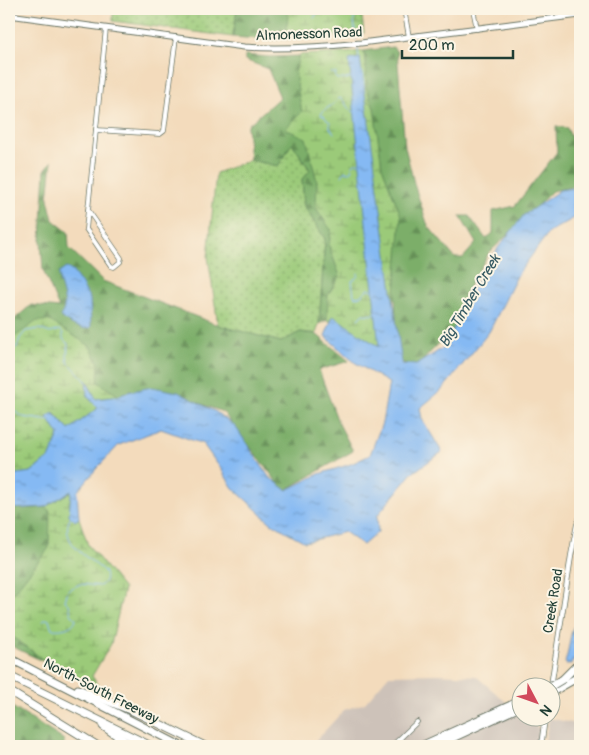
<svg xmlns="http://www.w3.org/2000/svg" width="589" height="755" font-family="Pangolin,sans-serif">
	<defs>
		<pattern id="grass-dots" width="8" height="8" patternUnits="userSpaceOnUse" patternTransform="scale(1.25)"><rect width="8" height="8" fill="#9bca79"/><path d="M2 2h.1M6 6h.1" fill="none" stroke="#7ea564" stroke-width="1.8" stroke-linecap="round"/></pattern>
		<pattern id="forest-firs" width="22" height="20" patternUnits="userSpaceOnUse" patternTransform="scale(1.25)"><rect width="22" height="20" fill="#7cae69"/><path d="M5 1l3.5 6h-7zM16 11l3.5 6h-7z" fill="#658f57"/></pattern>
		<pattern id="wetland-marsh" width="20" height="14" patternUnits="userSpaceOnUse" patternTransform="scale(1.25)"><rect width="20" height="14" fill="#9bca79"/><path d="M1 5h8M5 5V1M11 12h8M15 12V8" fill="none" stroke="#7ea564"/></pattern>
		<pattern id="water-ripples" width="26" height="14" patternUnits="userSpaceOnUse" patternTransform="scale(1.25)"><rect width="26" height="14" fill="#85b9f3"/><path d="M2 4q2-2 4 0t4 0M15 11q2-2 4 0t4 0" fill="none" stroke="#6c98c6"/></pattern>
	</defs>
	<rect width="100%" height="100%" fill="#fcf5e5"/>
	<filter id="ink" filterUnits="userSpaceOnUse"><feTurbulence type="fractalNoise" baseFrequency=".02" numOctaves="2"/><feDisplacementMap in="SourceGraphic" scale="10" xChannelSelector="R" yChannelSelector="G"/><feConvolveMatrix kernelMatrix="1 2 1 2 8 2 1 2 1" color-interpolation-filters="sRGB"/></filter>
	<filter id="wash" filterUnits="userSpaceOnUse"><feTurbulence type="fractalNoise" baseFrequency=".0096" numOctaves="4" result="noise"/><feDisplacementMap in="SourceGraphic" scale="20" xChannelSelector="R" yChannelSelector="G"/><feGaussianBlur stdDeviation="1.12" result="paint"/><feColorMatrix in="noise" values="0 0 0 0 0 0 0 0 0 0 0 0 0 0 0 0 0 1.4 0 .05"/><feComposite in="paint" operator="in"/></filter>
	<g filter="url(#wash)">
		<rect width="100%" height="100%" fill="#f3dbbc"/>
		<g fill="#cdc2b9">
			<polygon points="437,674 476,676 521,715 522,718 525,718 540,729 538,746 311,746 344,710 365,703 389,675"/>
			<polygon points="549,718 577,724 571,746 544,746"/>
		</g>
		<g fill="url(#grass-dots)" stroke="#5d8456">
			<polygon points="113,9 184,9 194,13 196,9 237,9 233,37 113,21"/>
			<polygon points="292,143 310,170 302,179 304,206 325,239 319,324 316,334 300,332 281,342 218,325 208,257 216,173 250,160 278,166"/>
		</g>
		<g fill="url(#forest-firs)" stroke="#4e764e">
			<polygon points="237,9 289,9 286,31 292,39 271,40 233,37"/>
			<polygon points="393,47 397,52 405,147 415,187 428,226 455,258 463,258 476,243 460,216 469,216 486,239 493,233 493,211 515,206 557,152 556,126 567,128 580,157 580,185 552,191 489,253 466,292 455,327 416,367 398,361 395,294 401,216 382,167 374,108 366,87 366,62 363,51"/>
			<polygon points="245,55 270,57 299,56 296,74 306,138 317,181 316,208 331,229 329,246 340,276 328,295 327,320 319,324 325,239 304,206 302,179 310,170 292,143 278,166 250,160 247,126 280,97 268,69 245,60"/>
			<polygon points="52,161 48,199 53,220 68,232 69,248 103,281 218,325 281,342 300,332 316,334 349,361 319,370 338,422 353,451 284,491 223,412 167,391 119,396 97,382 99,364 9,341 9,324 31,305 59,308 43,270 41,241 45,170"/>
			<polygon points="45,507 50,511 49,548 9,598 9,509"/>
			<polygon points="9,634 49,664 9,645"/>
			<polygon points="9,705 64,740 64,746 9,746"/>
		</g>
		<g fill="url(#wetland-marsh)" stroke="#5d8456">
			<polygon points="289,9 361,9 364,33 341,36 292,39 286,31"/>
			<polygon points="363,51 366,62 366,87 374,108 382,167 401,216 395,294 383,348 351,331 327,320 328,295 340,276 329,246 331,230 316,208 317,181 306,138 285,129 302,112 295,74 299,55 343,53"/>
			<polygon points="37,321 50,321 90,346 99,364 98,382 119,396 96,399 87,381 98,408 69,430 54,413 48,417 59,435 50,457 31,472 9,475 9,341"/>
			<polygon points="72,491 75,521 79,518 88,545 124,589 111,644 92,676 100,688 49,664 9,634 9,598 49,548 50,511 45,507"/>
		</g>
		<g fill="url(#water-ripples)" stroke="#527b94">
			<polygon points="360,58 402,364 416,365 446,346 469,294 498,248 524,215 560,190 580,187 580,216 576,217 549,232 518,274 489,332 442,390 420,408 422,419 442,452 411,474 377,516 378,532 363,545 345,532 305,542 271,523 233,488 221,469 203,444 161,429 119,445 97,468 77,492 79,518 75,521 69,515 71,491 45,507 9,509 9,475 31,472 50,457 59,435 47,417 53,413 69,430 98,408 87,396 86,380 96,399 119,396 123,393 152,387 178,392 216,412 235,426 269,477 287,490 319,474 351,464 370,455 382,423 389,383 354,362 325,336 333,316 379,347 349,60"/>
			<path d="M66,268L69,269L73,272L81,283L90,299L91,326L88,329C77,328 68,323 60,316C71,303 58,287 59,273Z"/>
			<path d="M580,626V652L571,664H566L565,663C569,651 569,639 573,628Z"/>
		</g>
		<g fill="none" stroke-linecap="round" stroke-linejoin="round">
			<g stroke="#85b9f3" stroke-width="1">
				<polyline points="353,9 356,40"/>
				<polyline points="314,18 317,13 321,11 322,9"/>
				<polyline points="357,44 359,58"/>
				<polyline points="362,71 364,87"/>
				<polyline points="331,73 336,73 335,77 337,79 346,79 352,77"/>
				<path d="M334,133L330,128V122L327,120L324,116L321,115C323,109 330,107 335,103C336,102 337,99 340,98C347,102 345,109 355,112"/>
				<polyline points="342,176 345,171 349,172 351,171 353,165 355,163 360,163"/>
				<path d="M358,273V276L352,281L354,296L357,297C362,296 364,293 367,289H370L373,290"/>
				<polyline points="358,319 363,314 372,315 376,312"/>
				<polyline points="9,353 17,347 20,338 26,331 39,329 50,333 60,330 63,333 63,339 68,344 67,356 68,362 87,382"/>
				<polyline points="9,413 16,412 23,417 51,421"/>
				<polyline points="77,499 78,490"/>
				<path d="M43,621L47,619L49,620L51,627L53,629C62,630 73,628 76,619L71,614L69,604L65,601L68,590L80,584L100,586C106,582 107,577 104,571C87,556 57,543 71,516"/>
			</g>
		</g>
	</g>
	<g filter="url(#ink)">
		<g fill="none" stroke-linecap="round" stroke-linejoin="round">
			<defs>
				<g id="minor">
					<polyline points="404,9 409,37"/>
					<polyline points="473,9 477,29"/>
					<polyline points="96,130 160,134 164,131 176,37"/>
					<polyline points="88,210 106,28"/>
					<polygon points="88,210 121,258 120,262 114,267 111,266 86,229"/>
					<polyline points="334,744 337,746"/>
					<polyline points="392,746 417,722"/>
				</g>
				<g id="tertiary">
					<polyline points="551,686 571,556 577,525 580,518"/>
					<polyline points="541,746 545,718"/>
				</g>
				<path id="secondary" d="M9,15L244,47C283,50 322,47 361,43L580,15"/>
				<g id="motorway">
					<polyline points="9,658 181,746"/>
					<polyline points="9,676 151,746"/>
					<polyline points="563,679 580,662"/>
					<polyline points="78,689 135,712 205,746"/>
					<polyline points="9,691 98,746"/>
					<polyline points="552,692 580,676"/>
					<polyline points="103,726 132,746"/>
					<polyline points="421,746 522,700"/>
					<polyline points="435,746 522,706"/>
					<polyline points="577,746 580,735"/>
				</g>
			</defs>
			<use href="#minor" stroke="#697464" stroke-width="5.5"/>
			<use href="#tertiary" stroke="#697464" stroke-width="6"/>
			<use href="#secondary" stroke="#697464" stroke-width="7"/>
			<use href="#motorway" stroke="#697464" stroke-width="9"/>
			<use href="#minor" stroke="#fff" stroke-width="4"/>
			<use href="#tertiary" stroke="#fff" stroke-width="4.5"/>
			<use href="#secondary" stroke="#fff" stroke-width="5"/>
			<use href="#motorway" stroke="#fff" stroke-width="7"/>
			<defs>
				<polyline id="motorway-bridge" points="548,688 563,679"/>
			</defs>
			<use href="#motorway-bridge" stroke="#697464" stroke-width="9" stroke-linecap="butt"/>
			<use href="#motorway-bridge" stroke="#fff" stroke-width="7"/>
		</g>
	</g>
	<g text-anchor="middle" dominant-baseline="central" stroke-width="4" stroke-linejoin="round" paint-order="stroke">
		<g font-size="14" fill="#1f3d34" stroke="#fcf5e5">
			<text transform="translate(309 34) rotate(-2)">Almonesson Road</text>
			<text transform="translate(553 601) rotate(-81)">Creek Road</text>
			<text transform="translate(101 691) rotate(27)">North-South Freeway</text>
		</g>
		<g font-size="15" font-style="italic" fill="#385c64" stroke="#fcf5e5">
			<text transform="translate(470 301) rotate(-59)">Big Timber Creek</text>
		</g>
	</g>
	<rect width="589" height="755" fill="none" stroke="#fcf5e5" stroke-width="30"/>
	<g transform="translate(536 702) rotate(131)"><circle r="24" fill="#fcf5e5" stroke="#a4ab9e"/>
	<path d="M0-4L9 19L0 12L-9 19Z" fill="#d1495b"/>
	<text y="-8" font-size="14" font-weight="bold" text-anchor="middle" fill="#1f3d34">N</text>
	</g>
	<path d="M402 50v8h111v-8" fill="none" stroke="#1f3d34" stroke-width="2.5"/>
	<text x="409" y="50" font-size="15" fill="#1f3d34" stroke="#fcf5e5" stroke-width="4" paint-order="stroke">200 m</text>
</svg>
